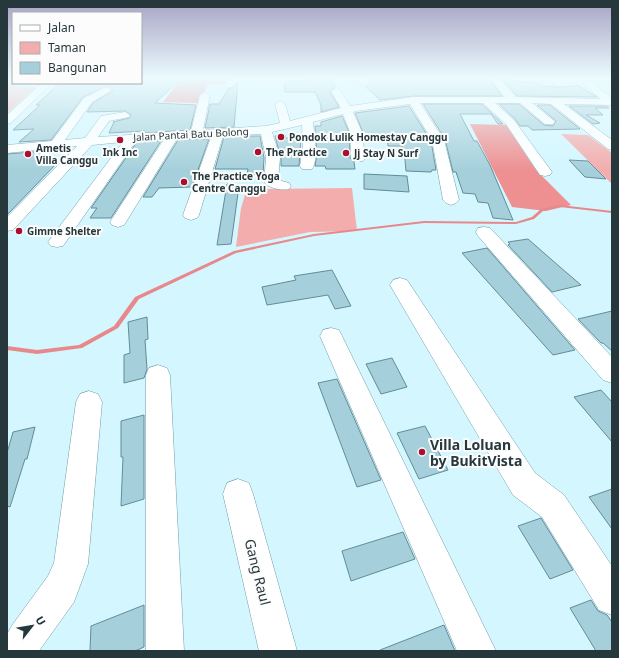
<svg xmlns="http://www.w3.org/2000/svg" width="619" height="658" font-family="'Noto Sans',sans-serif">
	<rect width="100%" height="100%" fill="#d3f6ff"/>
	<g fill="#f3adad">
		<polygon points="7,78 13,78 13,83 19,83 15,86 36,87 7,113"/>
		<polygon points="561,134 588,135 612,153 612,184"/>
		<polygon points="352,188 357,231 310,232 236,247 241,208 245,195 267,189"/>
	</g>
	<g fill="#ee9092">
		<polygon points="153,78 231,78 225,84 208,85 198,103 163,102 177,84 143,83"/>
		<polygon points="470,124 506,125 536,170 571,205 546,211 512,207"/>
	</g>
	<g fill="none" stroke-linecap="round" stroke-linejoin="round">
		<polygon fill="#e7898b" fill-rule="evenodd" points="560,205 612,211 612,213 560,207 543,211 534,219 516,224 424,223 314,236 236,253 139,299 118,328 82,348 37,354 7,350 7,346 37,350 79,345 114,326 135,297 234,251 314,234 424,221 516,222 532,217 541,209"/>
	</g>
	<g fill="#a5d0db" stroke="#638c96">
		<polygon points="143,78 182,78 155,103 196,105 190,130 144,133 145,131 109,133 114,122 113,122 129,118 131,115 125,111 87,112 93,103 113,91 107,86 83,97 51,140 19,142 34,129 13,130 40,105 36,105 59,84 141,83 141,79"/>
		<polygon points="330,78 335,87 330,92 339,107 321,112 321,105 315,92 285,92 284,82"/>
		<polygon points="379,78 489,78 502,96 413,96 380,100 366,87 370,84 370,80 380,80"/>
		<polygon points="501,78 506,78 509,81 535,82 540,86 558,87 579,86 597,97 517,96"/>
		<polygon points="238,82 234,127 205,128 210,104 219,104 229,88 233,88"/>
		<polygon points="423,104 482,104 503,124 498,124 491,114 460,114 474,141 477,141 490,165 513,220 493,218 488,203 478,202 475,194 463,193 456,172 453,172 445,139"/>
		<polygon points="499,104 519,104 544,125 553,126 556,121 537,105 550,105 580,129 532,130 528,126 520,126 515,119"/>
		<polygon points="409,106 431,141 436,170 432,170 431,172 406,171 404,149 402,149 402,146 388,146 387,137 364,135 355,113"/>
		<polygon points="569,106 606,106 609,108 595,108 603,115 586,115 600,123 593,124"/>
		<polygon points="342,116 349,132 350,158 354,162 355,169 326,169 325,166 315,166 317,153 315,126 321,126 321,122"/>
		<polygon points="285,135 286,138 301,138 299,166 281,166 281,158 275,136"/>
		<polygon points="255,136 260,136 264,158 263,174 247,175 248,169 215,169 224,137"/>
		<polygon points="209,139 192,187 159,188 152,197 143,197 178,140"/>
		<polygon points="161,141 111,218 90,218 97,208 91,208 137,142"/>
		<polygon points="45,151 35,161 59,161 7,215 7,154"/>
		<polygon points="569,160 588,161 606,179 585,177"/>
		<polygon points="364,174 407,176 409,192 364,189"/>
		<polygon points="227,184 239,186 231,244 217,245"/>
		<polygon points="528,239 560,267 581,285 552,292 508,245 510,244 508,242"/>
		<polygon points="487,248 575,350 553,355 462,253"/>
		<polygon points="332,270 351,306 335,309 328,295 267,305 262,287 296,280 294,276"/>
		<polygon points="612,311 612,351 603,343 601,343 578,319"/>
		<polygon points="147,317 148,339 145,340 147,369 144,378 124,383 124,355 130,353 128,322"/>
		<polygon points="392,358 407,387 381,394 366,364"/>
		<polygon points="337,379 381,480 357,487 318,383"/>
		<polygon points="601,390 612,402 612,442 574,397"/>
		<polygon points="144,415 144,499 121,506 123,457 121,457 121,421"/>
		<polygon points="425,426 448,470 419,479 397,433"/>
		<polygon points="35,427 27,459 25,459 10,507 7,506 7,453 13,432"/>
		<polygon points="612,489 612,529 589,497"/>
		<polygon points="541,518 573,570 550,579 518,526"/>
		<polygon points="403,532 415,559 351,581 342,551"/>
		<polygon points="591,600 598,611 607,615 612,622 612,651 596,651 570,608"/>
		<polygon points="144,605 144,647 135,651 90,651 91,626"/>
		<polygon points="444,625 455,651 380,651 380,650"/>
	</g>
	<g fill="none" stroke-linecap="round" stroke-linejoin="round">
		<defs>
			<g id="minor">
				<polygon points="230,78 239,78 232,87 226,87 224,85"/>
				<polygon points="359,78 368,78 369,83 364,86 361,85"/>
				<path d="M490,78H499L516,97L601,99L583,84L585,82H591L612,98V105L564,104L612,140V150L608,149L551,104L532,103L553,120L555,122L553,124H545L520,103H495L514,120L552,172L550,175L545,176L540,175L506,124L483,103H420L444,140L459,200L456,203L451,205L446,203L443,200L432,140L410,104L356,111L353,112L362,132L365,158L363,161H353L351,158L350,132L343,114L313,122C314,134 319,159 312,169H302L300,166L303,146L302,125L272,132L280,158L278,180L289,183L291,186L289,189C282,191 268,188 264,182L266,158L261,134L223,136L199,215L197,218L191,220L185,218L183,215L211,137L177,139L126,222L124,225L118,227L112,225L110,222L164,139L136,141L63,246L57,247L51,246L48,242L123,142L92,145L13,230L7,231V217L77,146L7,153V145L52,141L84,98L104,88L107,87L112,90L92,102L65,140L85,138L101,116L125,112L130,115L129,117L109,121L98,137L191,131L200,95L205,92L210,95L203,130L266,126L280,123L275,104L280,101L285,104L290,121L341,108L331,91L336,88L339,89L350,106L413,97H505Z"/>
				<polygon points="550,78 559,78 563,83 558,86 555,85"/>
				<polygon points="42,83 52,83 11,123 7,124 7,115"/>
				<polygon points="484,227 490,228 612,357 612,383 603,380 478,236 476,232 478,228"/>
				<polygon points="400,278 407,280 535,473 564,495 612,566 612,615 599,610 542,517 513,495 390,285 393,280"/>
				<polygon points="331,328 339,330 342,336 496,651 457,651 320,336 323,330"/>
				<polygon points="158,365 167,368 170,375 184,651 146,651 146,375 149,368"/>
				<polygon points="89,391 98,394 102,402 88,564 74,602 39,651 7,651 7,634 13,624 48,576 54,563 76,402 80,394"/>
				<polygon points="238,479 249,483 253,494 297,651 259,651 223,494 227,483"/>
			</g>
		</defs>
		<use href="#minor" stroke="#729ca6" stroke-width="1"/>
		<use href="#minor" fill="#fff" fill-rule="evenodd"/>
	</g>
	<linearGradient id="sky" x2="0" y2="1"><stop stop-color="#a7a3c3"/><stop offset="0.46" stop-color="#ebfbff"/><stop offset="1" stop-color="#ebfbff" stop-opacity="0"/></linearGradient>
	<rect width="619" height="170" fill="url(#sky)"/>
	<g fill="#a81030" stroke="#fcfcfc" stroke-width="1.5">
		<circle cx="281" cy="137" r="4"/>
		<circle cx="120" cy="140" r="4"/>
		<circle cx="258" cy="152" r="4"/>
		<circle cx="346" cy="153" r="4"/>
		<circle cx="28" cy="154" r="4"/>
		<circle cx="184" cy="182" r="4"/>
		<circle cx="19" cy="231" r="4"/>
		<circle cx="422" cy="452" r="4"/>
	</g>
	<g text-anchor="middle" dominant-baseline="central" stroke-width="4" stroke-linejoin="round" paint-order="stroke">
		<g font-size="10" fill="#26383c" stroke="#fcfcfc">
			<text transform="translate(191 134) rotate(-3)">Jalan Pantai Batu Bolong</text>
		</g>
		<g font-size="10" font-weight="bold" fill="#26383c" stroke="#fcfcfc" text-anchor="start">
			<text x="289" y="137">Pondok Lulik Homestay Canggu</text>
			<text x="36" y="148">Ametis<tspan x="36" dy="12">Villa Canggu</tspan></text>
			<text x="120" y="152" text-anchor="middle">Ink Inc</text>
			<text x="266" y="152">The Practice</text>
			<text x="354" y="153">Jj Stay N Surf</text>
			<text x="192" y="176">The Practice Yoga<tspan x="192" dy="12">Centre Canggu</tspan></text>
			<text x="27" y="231">Gimme Shelter</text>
		</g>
		<g font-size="14" font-weight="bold" fill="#26383c" stroke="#fcfcfc" text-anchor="start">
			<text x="430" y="444">Villa Loluan<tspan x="430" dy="16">by BukitVista</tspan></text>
		</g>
		<g font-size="14" fill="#26383c" stroke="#fcfcfc">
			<text transform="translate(258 572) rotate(76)">Gang Raul</text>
		</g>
	</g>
	<rect width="619" height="658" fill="none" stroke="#26383c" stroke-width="16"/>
	<rect x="12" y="12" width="130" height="72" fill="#fcfcfc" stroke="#a6aeaf"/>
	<rect x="20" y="25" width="20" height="6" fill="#ffffff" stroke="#a6aeaf"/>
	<text x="48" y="32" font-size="12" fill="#26383c">Jalan</text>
	<rect x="20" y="42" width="20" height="12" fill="#f3adad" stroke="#a6aeaf"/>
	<text x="48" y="52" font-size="12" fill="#26383c">Taman</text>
	<rect x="20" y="62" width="20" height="12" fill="#a5d0db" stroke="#a6aeaf"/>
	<text x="48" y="72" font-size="12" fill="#26383c">Bangunan</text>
	<g transform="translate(32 626) rotate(59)" stroke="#fcfcfc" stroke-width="3" paint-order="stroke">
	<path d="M0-3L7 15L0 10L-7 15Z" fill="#26383c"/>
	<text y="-6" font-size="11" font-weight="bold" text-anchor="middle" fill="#26383c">U</text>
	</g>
</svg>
